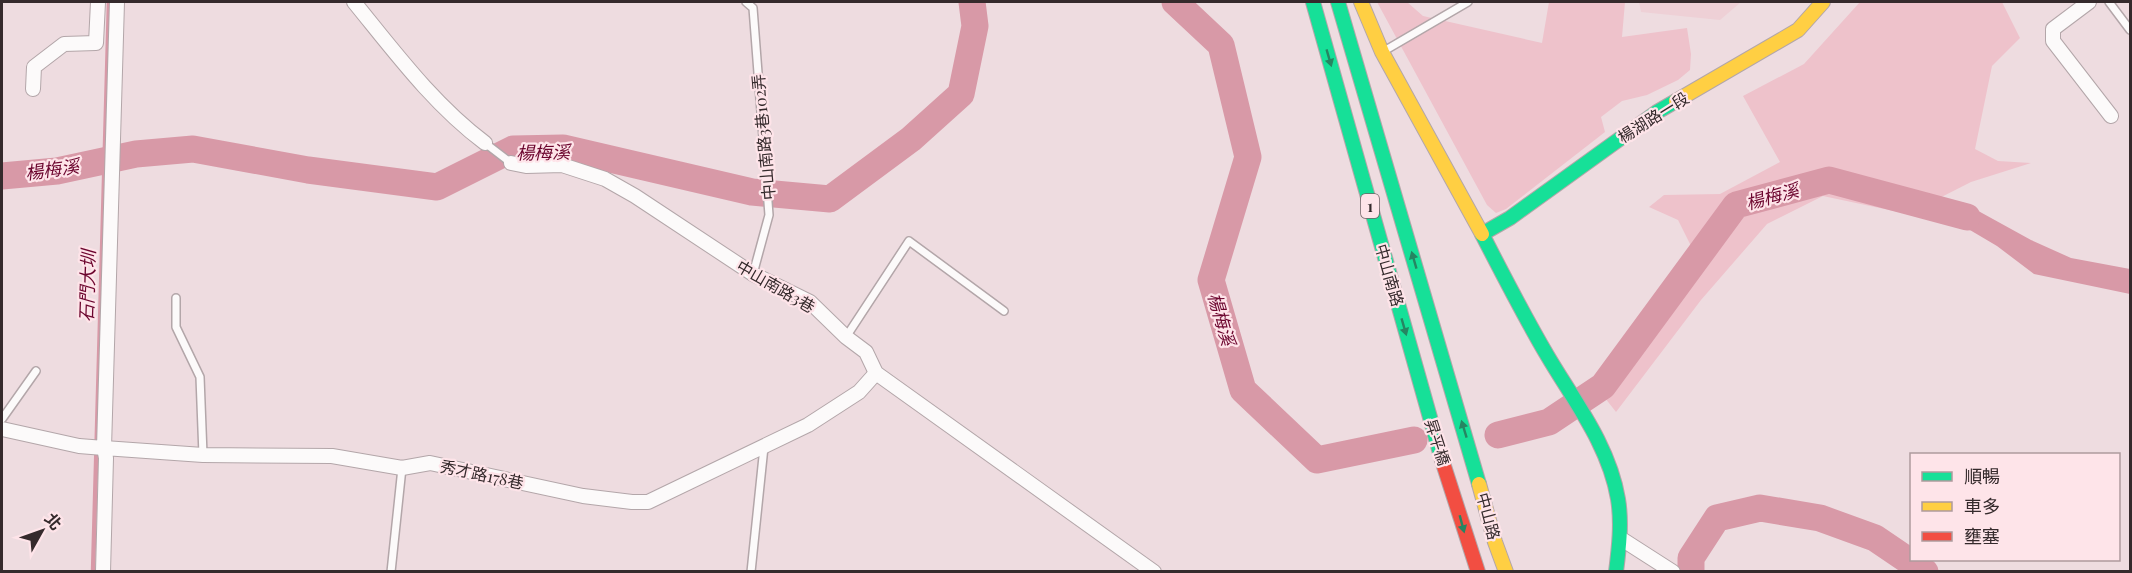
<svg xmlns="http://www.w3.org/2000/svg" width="2132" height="573" font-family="'Playfair Display','Noto Sans TC',serif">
	<rect width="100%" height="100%" fill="#eedce0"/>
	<polygon fill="#eed0d6" points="1639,2 1741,2 1720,20 1641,12"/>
	<g fill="#eec2cb">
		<polygon points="1377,2 1407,2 1423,16 1542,43 1549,2 1625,2 1622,37 1687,28 1691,54 1690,70 1678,80 1647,95 1622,101 1601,117 1605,132 1506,209 1496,213 1487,205"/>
		<polygon points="1860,2 2002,2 2020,38 1992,66 1975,149 1998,161 2031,163 1971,182 1908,214 1823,196 1767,224 1701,300 1616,412 1605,398 1702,268 1678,220 1649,207 1664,195 1720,194 1780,162 1743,96 1804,64"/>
	</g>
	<polygon fill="#d899a7" points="1962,202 2031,240 2071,258 2130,269 2130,294 2034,274 1997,246 1931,207"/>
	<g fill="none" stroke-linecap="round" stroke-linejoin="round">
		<polyline stroke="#d899a7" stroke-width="4.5" points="93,572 109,2"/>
		<g stroke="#d899a7" stroke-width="27">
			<polyline points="1175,2 1221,45 1248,157 1211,280 1243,390 1317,460 1414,440"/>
			<polyline points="2,176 57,171 136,154 193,149 308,170 437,187 513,149 563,148 752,192 830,199 911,139 961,94 975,26 972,2"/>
			<polyline points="1498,435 1549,422 1603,386 1736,205 1829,180 1967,217"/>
			<polyline points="1691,572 1691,558 1717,518 1760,508 1820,518 1875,538 1925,572"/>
		</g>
		<defs>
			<g id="lane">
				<polyline points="746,2 753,8 769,215 753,274"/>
				<polyline points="2109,2 2130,30"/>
				<polyline points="1384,51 1468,2"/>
				<polyline points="485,143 511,163"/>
				<polyline points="176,298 176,327 200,377 203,455"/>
				<polyline points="846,337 909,241 1004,311"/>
				<polyline points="2,419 36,371"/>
				<polyline points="391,572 402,468"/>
				<polyline points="751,572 764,447"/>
			</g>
			<g id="street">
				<path d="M354,2C394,51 433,104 485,143"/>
				<polyline points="2089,2 2053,29 2053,41 2111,116"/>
				<polyline points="33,89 34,67 64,44 96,43 98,2"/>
				<polyline points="511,163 526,166 562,165 605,179 635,196 753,274 810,302 846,337 866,352 876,373 1154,572"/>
				<polyline points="2,429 79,446 104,448 117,2"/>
				<polyline points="1620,538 1673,572"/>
				<polyline points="103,572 106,458 104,448 203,455 332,456 402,468 430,463 583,496 632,502 648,502 808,425 859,392 876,373"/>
			</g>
			<g id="fast">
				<polyline points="1313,2 1442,460"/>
				<polyline points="1338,2 1479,484"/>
				<path d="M1616,572C1619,548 1622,523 1618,499C1609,445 1574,401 1547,355C1524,316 1503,275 1482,234L1510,218L1657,112L1676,101"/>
			</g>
			<g id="slow">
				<polyline points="1361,2 1382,52 1482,234"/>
				<polyline points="1676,101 1798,30 1823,2"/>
				<polyline points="1479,484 1495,542 1506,572"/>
			</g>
			<polyline id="jam" points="1442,460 1478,572"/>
		</defs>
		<use href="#lane" stroke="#b3a6a9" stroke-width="10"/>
		<use href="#street" stroke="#b3a6a9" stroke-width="16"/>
		<use href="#fast" stroke="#b3a6a9" stroke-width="16"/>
		<use href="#slow" stroke="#b3a6a9" stroke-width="16"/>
		<use href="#jam" stroke="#b3a6a9" stroke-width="16"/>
		<use href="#lane" stroke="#fcfafa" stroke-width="7"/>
		<use href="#street" stroke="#fcfafa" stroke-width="14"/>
		<use href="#fast" stroke="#16e098" stroke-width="14"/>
		<use href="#slow" stroke="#ffcf43" stroke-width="14"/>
		<use href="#jam" stroke="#f24e42" stroke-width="14"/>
	</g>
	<defs><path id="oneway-solid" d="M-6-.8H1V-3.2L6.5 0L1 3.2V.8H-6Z" transform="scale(1.5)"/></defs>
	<g fill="#268562">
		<use href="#oneway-solid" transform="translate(1329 58) rotate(74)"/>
		<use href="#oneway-solid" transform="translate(1414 260) rotate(-106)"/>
		<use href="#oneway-solid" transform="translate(1404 327) rotate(74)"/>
		<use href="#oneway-solid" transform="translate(1464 429) rotate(-107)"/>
		<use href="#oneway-solid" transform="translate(1462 524) rotate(75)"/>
	</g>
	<g text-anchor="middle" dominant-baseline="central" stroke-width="4.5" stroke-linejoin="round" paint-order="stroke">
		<rect fill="#fee4e9" stroke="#716265" stroke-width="1.5" x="1361" y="194" width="18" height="24" rx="4.5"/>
		<g font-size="15" font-weight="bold" fill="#352a2c">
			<text x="1370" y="206">1</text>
		</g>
		<g font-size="16" fill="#352a2c" stroke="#fee4e9">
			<text transform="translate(1653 117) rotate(-32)">楊湖路一段</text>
			<text transform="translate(763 137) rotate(-95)">中山南路3巷102弄</text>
			<text transform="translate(1390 275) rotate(74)">中山南路</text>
			<text transform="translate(776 286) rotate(30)">中山南路3巷</text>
			<text transform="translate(1438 442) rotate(72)">昇平橋</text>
			<text transform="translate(482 474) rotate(12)">秀才路178巷</text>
			<text transform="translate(1489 516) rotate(75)">中山路</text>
		</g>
		<g font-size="18" font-style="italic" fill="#6c052e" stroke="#fee4e9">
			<text transform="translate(543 152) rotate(-1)">楊梅溪</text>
			<text transform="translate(52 169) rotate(-8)">楊梅溪</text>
			<text transform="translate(1772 196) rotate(-15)">楊梅溪</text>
			<text transform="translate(87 286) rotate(-88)">石門大圳</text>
			<text transform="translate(1222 319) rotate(74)">楊梅溪</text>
		</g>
	</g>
	<rect width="2132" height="573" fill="none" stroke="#352a2c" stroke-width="6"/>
	<rect x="1910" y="453" width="210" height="108" fill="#fee4e9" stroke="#ae9a9d" stroke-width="1.5"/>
	<rect x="1922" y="472" width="30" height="9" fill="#16e098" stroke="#ae9a9d" stroke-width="1.5"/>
	<text x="1964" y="483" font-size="18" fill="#352a2c">順暢</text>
	<rect x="1922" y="502" width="30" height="9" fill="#ffcf43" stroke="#ae9a9d" stroke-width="1.5"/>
	<text x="1964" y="513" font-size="18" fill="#352a2c">車多</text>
	<rect x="1922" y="532" width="30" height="9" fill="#f24e42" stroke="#ae9a9d" stroke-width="1.5"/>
	<text x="1964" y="543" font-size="18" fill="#352a2c">壅塞</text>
	<g transform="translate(42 531) rotate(50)" stroke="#fee4e9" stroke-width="4.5" paint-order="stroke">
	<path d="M0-4.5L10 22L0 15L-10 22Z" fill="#352a2c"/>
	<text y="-9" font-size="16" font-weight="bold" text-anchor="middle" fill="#352a2c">北</text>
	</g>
</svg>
